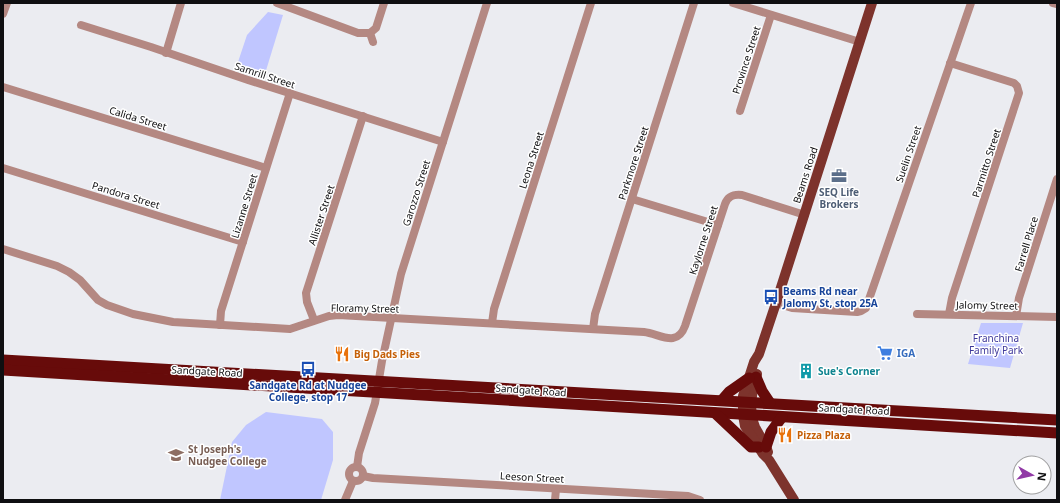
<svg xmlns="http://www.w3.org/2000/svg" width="1060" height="503" font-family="'Noto Sans',sans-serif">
	<rect width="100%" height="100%" fill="#ebecf1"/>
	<g fill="#c0c6ff">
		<polygon points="268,12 283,15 264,77 236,68 247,35"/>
		<polygon points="981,323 1023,323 1010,368 968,364"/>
		<polygon points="266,412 322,419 333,432 333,460 321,500 220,500 232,442 246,425"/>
	</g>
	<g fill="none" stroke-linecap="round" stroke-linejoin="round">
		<g stroke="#b48882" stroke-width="8">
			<polyline points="277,3 358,33 370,33 373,42"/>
			<polyline points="733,3 860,42"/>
			<polyline points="1053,3 1057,4"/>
			<polyline points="3,14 7,3"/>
			<polyline points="81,25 151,47 248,80 443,142"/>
			<polyline points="370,33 376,28 384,3"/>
			<polyline points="166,53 181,3"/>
			<polyline points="3,87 266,168"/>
			<polyline points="740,111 771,15"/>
			<polyline points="3,168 243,242"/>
			<polyline points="632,199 718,225"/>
			<path d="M3,249L57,266L69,272L80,280L98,300L107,305L133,314L173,322L290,329L329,316L338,315L644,332C660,334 677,348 685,326L725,204C728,196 733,194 742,195L805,215"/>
			<polyline points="776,303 792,308 857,312 861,311 866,308 971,3"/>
			<polyline points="917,314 1057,317"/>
			<polyline points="949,314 952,298 1019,93 1017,86 1014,83 950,63"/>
			<polyline points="1016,316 1019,298 1057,179"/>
			<polyline points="314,320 307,302 306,293 363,116"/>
			<polyline points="492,323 494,309 591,3"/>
			<polyline points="220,325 221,311 290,93"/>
			<polyline points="593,329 595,314 694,3"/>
			<circle cx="356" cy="474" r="7"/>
			<polyline points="357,467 359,453 375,403 382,361 401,274 487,3"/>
			<polyline points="363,476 373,478 688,496 700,500"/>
			<polyline points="345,500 353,481"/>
			<polyline points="555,500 556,489"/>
		</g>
		<g stroke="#7d332c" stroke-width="10">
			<path d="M757,374C752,391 748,410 755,427C759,435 765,443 768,452"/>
			<polyline points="794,500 769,460 763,454 745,426 743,415 743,396 754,362 759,354 776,303 872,3"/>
		</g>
		<g stroke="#670b0a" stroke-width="11">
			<polyline points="3,360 1057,420"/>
			<polyline points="3,370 1057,433"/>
			<polyline points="756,377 762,391 770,403"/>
			<polyline points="722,400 729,392 749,378"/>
			<polyline points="715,413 751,447 759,447"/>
			<polyline points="766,447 771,432 782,417"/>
		</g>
	</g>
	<defs>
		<symbol id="office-bare" viewBox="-9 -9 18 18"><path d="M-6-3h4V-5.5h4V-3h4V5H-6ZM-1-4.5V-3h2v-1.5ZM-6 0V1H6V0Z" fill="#5c6f8a" stroke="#fff" stroke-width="2.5" paint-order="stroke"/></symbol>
		<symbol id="bus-bare" viewBox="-9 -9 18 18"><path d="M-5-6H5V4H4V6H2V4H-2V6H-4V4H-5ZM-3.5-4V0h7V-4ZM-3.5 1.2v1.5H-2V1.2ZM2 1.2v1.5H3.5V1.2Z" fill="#1a4fb4" stroke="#fff" stroke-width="2.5" paint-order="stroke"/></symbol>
		<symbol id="supermarket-bare" viewBox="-9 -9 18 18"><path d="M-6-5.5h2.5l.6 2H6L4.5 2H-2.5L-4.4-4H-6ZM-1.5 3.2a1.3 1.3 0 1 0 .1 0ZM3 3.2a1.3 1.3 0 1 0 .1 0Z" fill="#3f7fe0" stroke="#fff" stroke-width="2.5" paint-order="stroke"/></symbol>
		<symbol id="restaurant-bare" viewBox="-9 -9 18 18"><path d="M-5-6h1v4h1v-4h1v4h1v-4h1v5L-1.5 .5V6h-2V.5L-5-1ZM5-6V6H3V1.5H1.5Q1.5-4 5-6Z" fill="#e8710a" stroke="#fff" stroke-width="2.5" paint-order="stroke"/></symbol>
		<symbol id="building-bare" viewBox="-9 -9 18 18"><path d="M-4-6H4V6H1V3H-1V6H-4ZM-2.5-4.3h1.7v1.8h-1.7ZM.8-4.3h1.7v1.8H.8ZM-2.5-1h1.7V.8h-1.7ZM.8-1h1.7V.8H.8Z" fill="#0f9aa8" stroke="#fff" stroke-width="2.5" paint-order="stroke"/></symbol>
		<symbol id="school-bare" viewBox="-9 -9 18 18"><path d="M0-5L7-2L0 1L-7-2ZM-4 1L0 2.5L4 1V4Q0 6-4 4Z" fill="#8d6e63" stroke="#fff" stroke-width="2.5" paint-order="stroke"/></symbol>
	</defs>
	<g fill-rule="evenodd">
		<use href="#office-bare" x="828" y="165" width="22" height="22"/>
		<use href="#bus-bare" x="760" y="286" width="22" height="22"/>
		<use href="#supermarket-bare" x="874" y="342" width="22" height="22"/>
		<use href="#restaurant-bare" x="331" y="343" width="22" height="22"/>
		<use href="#bus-bare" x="297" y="358" width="22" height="22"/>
		<use href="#building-bare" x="795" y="360" width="22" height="22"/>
		<use href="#restaurant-bare" x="774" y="424" width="22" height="22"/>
		<use href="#school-bare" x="165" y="444" width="22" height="22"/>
	</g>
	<g text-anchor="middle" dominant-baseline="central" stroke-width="3" stroke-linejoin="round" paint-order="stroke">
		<g font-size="10" fill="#0f0f11" stroke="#fff">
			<text transform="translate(746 60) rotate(-72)">Province Street</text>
			<text transform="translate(265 75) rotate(18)">Samrill Street</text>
			<text transform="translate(138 118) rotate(17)">Calida Street</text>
			<text transform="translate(908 154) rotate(-71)">Suelin Street</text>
			<text transform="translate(531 160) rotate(-72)">Leona Street</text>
			<text transform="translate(633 163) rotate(-72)">Parkmore Street</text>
			<text transform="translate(986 163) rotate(-72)">Parmitto Street</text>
			<text transform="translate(805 175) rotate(-72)">Beams Road</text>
			<text transform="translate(416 193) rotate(-72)">Garozzo Street</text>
			<text transform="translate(126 195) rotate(17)">Pandora Street</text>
			<text transform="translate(244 206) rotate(-73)">Lizanne Street</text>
			<text transform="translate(321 215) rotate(-72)">Allister Street</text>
			<text transform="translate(703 240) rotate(-72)">Kaylorne Street</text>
			<text transform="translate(1026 244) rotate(-73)">Farrell Place</text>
			<text transform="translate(987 305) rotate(1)">Jalomy Street</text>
			<text transform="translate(365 308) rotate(1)">Floramy Street</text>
			<text transform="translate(207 371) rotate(3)">Sandgate Road</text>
			<text transform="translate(531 390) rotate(4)">Sandgate Road</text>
			<text transform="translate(854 409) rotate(3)">Sandgate Road</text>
			<text transform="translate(532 477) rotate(3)">Leeson Street</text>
		</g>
		<g font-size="10" font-weight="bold" fill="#4e5e75" stroke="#fff">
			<text x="839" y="192">SEQ Life<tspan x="839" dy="12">Brokers</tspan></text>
		</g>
		<g font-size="10" font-weight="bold" fill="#164399" stroke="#fff" text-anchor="start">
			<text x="783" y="291">Beams Rd near<tspan x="783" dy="12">Jalomy St, stop 25A</tspan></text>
			<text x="308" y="385" text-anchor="middle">Sandgate Rd at Nudgee<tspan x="308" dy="12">College, stop 17</tspan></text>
		</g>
		<g font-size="10" fill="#3e389a" stroke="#fff">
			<text x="996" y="338">Franchina<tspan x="996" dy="12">Family Park</tspan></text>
		</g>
		<g font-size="10" font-weight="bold" fill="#366cbe" stroke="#fff" text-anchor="start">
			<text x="897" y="353">IGA</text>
		</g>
		<g font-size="10" font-weight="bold" fill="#c56008" stroke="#fff" text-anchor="start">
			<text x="354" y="354">Big Dads Pies</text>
			<text x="797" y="435">Pizza Plaza</text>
		</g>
		<g font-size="10" font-weight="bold" fill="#0d838f" stroke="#fff" text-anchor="start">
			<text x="818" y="371">Sue's Corner</text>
		</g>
		<g font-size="10" font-weight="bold" fill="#785e54" stroke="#fff" text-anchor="start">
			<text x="188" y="449">St Joseph's<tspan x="188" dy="12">Nudgee College</tspan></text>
		</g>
	</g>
	<rect width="1060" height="503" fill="none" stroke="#0f0f11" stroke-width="8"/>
	<g transform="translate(1032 475) rotate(98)"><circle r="19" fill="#ffffff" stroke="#9f9fa0"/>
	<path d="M0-3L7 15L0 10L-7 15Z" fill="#9139a6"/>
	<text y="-6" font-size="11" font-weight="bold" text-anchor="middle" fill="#0f0f11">N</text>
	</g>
</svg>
